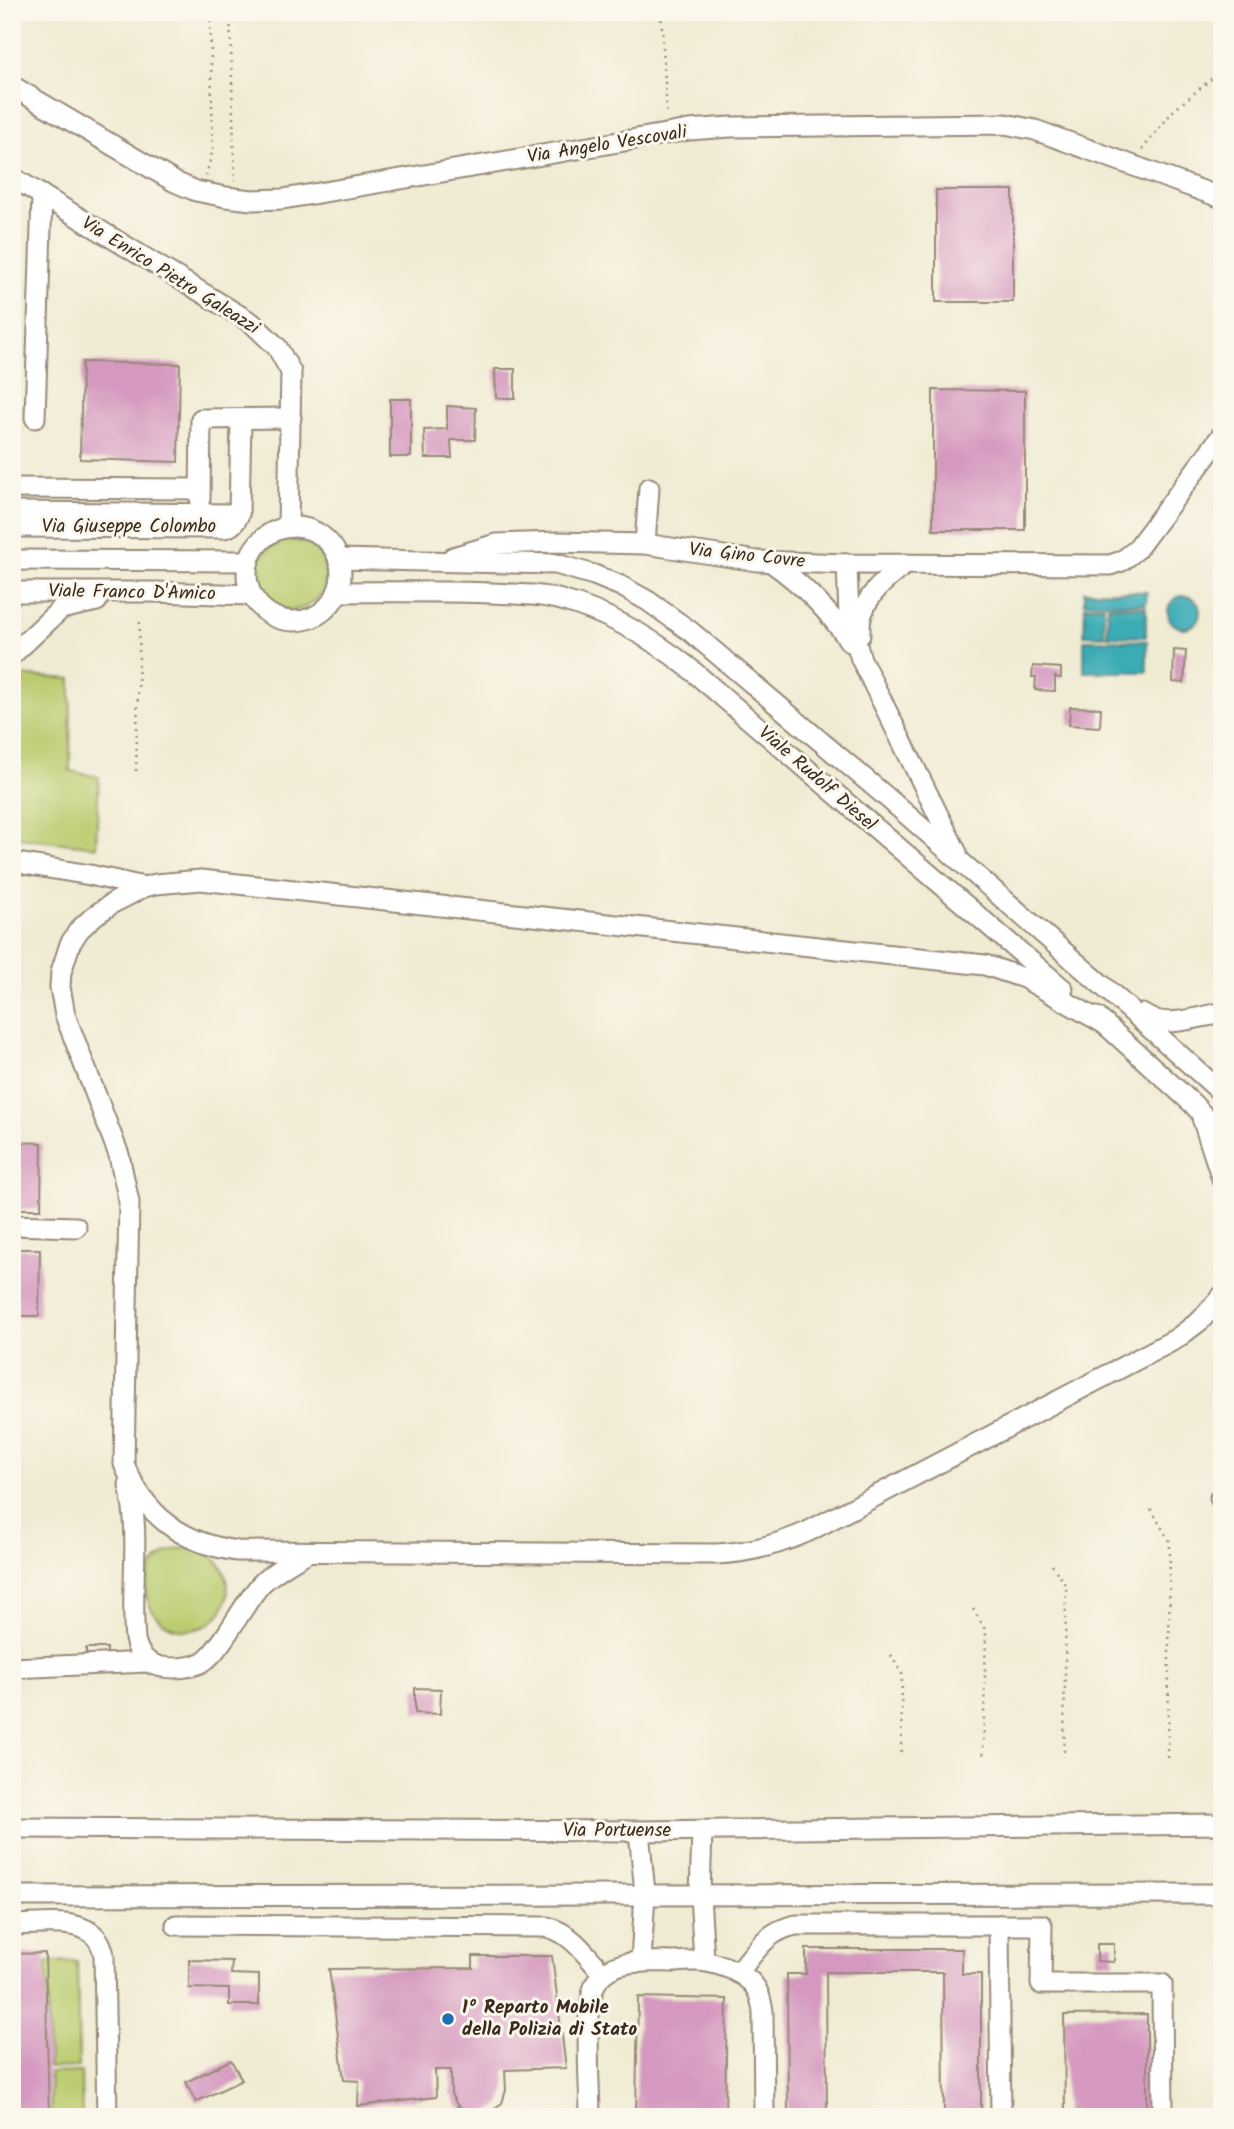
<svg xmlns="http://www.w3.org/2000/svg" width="1234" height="2129" font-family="Kalam,sans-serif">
	<rect width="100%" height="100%" fill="#fbf7ec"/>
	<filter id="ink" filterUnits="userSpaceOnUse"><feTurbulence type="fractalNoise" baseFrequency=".0143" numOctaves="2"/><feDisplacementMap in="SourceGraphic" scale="14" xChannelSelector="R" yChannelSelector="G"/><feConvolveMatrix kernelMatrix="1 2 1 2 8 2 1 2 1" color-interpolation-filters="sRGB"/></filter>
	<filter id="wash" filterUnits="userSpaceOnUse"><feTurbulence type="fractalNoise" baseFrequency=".00686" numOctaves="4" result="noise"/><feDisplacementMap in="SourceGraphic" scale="28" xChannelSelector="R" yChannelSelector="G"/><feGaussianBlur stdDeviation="1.57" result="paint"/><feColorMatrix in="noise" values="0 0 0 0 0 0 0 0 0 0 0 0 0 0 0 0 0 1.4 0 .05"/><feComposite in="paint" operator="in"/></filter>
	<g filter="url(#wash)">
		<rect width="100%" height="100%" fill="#f0ebd3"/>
		<g fill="#bbcc6f" stroke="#7b7b46" stroke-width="2">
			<circle cx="291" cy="575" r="35"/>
			<polygon points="12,675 71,679 70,771 99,777 96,847 12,837"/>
			<circle cx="187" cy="1589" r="41"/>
			<polygon points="77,1961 79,2067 49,2068 47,1962"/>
			<polygon points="81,2072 82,2117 51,2117 50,2073"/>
		</g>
		<g fill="#3aabb5" stroke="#3a6a6a" stroke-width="2">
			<polygon points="1084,591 1147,592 1146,604 1084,603"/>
			<circle cx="1184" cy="612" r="16"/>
			<polygon points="1085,606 1104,606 1104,636 1084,635"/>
			<polygon points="1108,606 1146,607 1146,637 1107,636"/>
			<polygon points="1084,640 1147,641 1147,672 1084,672"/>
		</g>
		<g id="blocks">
			<g fill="#d599bf">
				<rect x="936" y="190" width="77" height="112"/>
				<polygon points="82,362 180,364 178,462 80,459"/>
				<polygon points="495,369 515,369 515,398 496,398"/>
				<polygon points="933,390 1025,391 1025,530 933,530"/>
				<rect x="390" y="399" width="21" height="58"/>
				<polygon points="447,406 476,408 475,440 451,440 452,458 425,458 424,430 447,429"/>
				<polygon points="1174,650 1186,651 1184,683 1173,682"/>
				<polygon points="1033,666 1061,668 1061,678 1055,677 1055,691 1035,690 1036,677 1032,677"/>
				<polygon points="1070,707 1101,708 1100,727 1069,725"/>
				<polygon points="12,1142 42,1143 41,1209 12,1209"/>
				<polygon points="12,1249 40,1249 39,1316 12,1316"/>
				<rect x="86" y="1648" width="21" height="11"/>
				<polygon points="415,1688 441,1689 440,1714 415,1713"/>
				<polygon points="1097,1944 1114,1944 1114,1962 1097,1961"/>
				<polygon points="806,1949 962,1949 962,1974 981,1974 981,2117 944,2117 943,1972 826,1972 827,2117 788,2117 787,1974 806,1974"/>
				<polygon points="45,1953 49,2117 12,2117 12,1954"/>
				<polygon points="473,1956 552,1956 566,2068 505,2070 506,2090 502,2103 492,2110 481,2114 467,2112 457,2105 451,2094 451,2070 435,2070 436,2097 358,2106 359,2081 344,2080 329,1969 473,1968"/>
				<polygon points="189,1960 232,1961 231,1974 259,1975 259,2005 229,2005 229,1989 189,1988"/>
				<polygon points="638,1997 727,1999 725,2117 636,2117"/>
				<polygon points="1147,2014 1147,2117 1065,2117 1064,2015"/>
				<polygon points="231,2060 242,2080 196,2102 186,2082"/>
				<polygon points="849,2113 917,2114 917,2117 849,2117"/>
			</g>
		</g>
	</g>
	<g filter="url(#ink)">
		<use href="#blocks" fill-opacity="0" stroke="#968a78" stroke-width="2"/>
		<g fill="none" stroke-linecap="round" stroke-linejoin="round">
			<defs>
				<g id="minor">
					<polyline points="12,86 175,182 196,191 226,197 252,200 283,199 689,130 730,127 1005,124 1035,130 1222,198"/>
					<polyline points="12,177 252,323 277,347 291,372 288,527"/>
					<polyline points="35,418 42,195"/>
					<polyline points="12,488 200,489"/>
					<polyline points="200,499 201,419 291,418"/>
					<polyline points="12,512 239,514"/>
					<path d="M12,527L224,528C232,527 236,522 239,514L241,419"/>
					<circle cx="294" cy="574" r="47"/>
					<polyline points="645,544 649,488"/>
					<polyline points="453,557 496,544 557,542 645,544 757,561 847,564 1110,565 1122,561 1136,550 1222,435"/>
					<polyline points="338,559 556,564 594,575 621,586 648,601 690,631 890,800 1111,993 1222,1093"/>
					<polyline points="12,560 249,561"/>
					<path d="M771,562C804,585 828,610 850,642"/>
					<polyline points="847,564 849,618 861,659 957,853"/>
					<polyline points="12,592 153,592 252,595"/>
					<path d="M337,592C389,592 441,591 492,593C515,594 539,594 561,600C609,613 650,637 688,667L1063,989"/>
					<path d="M860,635C857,603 881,582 906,564"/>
					<polyline points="12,655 61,609 97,601"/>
					<polyline points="12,862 90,875 144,887"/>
					<path d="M1142,1014C1166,1030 1195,1017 1222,1013"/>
					<polyline points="1097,1017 1193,1104 1222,1136"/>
					<path d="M1105,1024L1024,978L985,965L201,880L156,884L144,887L113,903L94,916L79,930L70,944L61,972L60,987L65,1015L119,1155L129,1202L124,1464C145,1516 182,1543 237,1551L716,1554C749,1553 777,1545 807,1532L1176,1339L1201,1320L1222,1296"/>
					<polyline points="1202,1118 1222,1179"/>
					<polyline points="12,1225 76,1227"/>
					<path d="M129,1485C141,1536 130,1587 135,1639C138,1654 146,1664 162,1667C175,1669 193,1668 204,1661C222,1649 244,1602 262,1583C274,1571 291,1562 306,1553"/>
					<polyline points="1222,1496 1220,1498 1222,1498"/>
					<polyline points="12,1668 148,1662"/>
					<polyline points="12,1828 639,1831 1222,1824"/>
					<polyline points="702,1830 700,1895 704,1961"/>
					<polyline points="639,1831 645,1893 641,1962"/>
					<polyline points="12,1896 1222,1894"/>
					<path d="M12,1925C44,1925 98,1913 104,1956L107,2117"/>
					<path d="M176,1925L547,1927C572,1933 587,1956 603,1974"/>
					<polyline points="999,1925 1001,2117"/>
					<path d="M738,1973C756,1951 766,1931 796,1925H1042L1041,1984H1162L1163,2117"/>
					<path d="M590,2117C590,2087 583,2006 596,1983C609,1957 650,1962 675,1962C685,1961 697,1960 707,1962C723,1965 739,1971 751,1982C759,1990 761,2000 763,2011L764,2117"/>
				</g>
			</defs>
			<use href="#minor" stroke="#968a78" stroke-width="23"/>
			<g stroke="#968a78" stroke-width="2.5" stroke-dasharray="2 5" stroke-linecap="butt">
				<polyline points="230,12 235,181"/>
				<polyline points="661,12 667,116"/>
				<polyline points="1142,150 1173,111 1222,70"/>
				<polyline points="206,176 213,149 210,12"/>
				<polyline points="136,771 140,617"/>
				<polyline points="1151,1509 1170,1542 1168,1761"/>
				<polyline points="1052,1565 1066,1586 1064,1757"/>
				<polyline points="973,1609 986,1631 983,1757"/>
				<polyline points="891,1655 902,1674 901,1755"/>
			</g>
			<use href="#minor" stroke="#fff" stroke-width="19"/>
		</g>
	</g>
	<circle fill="#1f6fb2" stroke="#fbf7ec" stroke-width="2.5" cx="448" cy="2019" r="7"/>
	<g text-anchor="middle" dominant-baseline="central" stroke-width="6" stroke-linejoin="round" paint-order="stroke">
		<g font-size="19" fill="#3b2a1e" stroke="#fbf7ec">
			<text transform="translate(607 145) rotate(-9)">Via Angelo Vescovali</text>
			<text transform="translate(170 276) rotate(32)">Via Enrico Pietro Galeazzi</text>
			<text x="129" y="527">Via Giuseppe Colombo</text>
			<text transform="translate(747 556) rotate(6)">Via Gino Covre</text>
			<text transform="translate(132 593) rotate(1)">Viale Franco D'Amico</text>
			<text transform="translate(817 779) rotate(41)">Viale Rudolf Diesel</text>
			<text x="617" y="1831">Via Portuense</text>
		</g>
		<g font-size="19" font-weight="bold" fill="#3b2a1e" stroke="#fbf7ec" text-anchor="start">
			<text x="462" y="2008">1º Reparto Mobile<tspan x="462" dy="22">della Polizia di Stato</tspan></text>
		</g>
	</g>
	<rect width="1234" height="2129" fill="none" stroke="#fbf7ec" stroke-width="42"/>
</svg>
